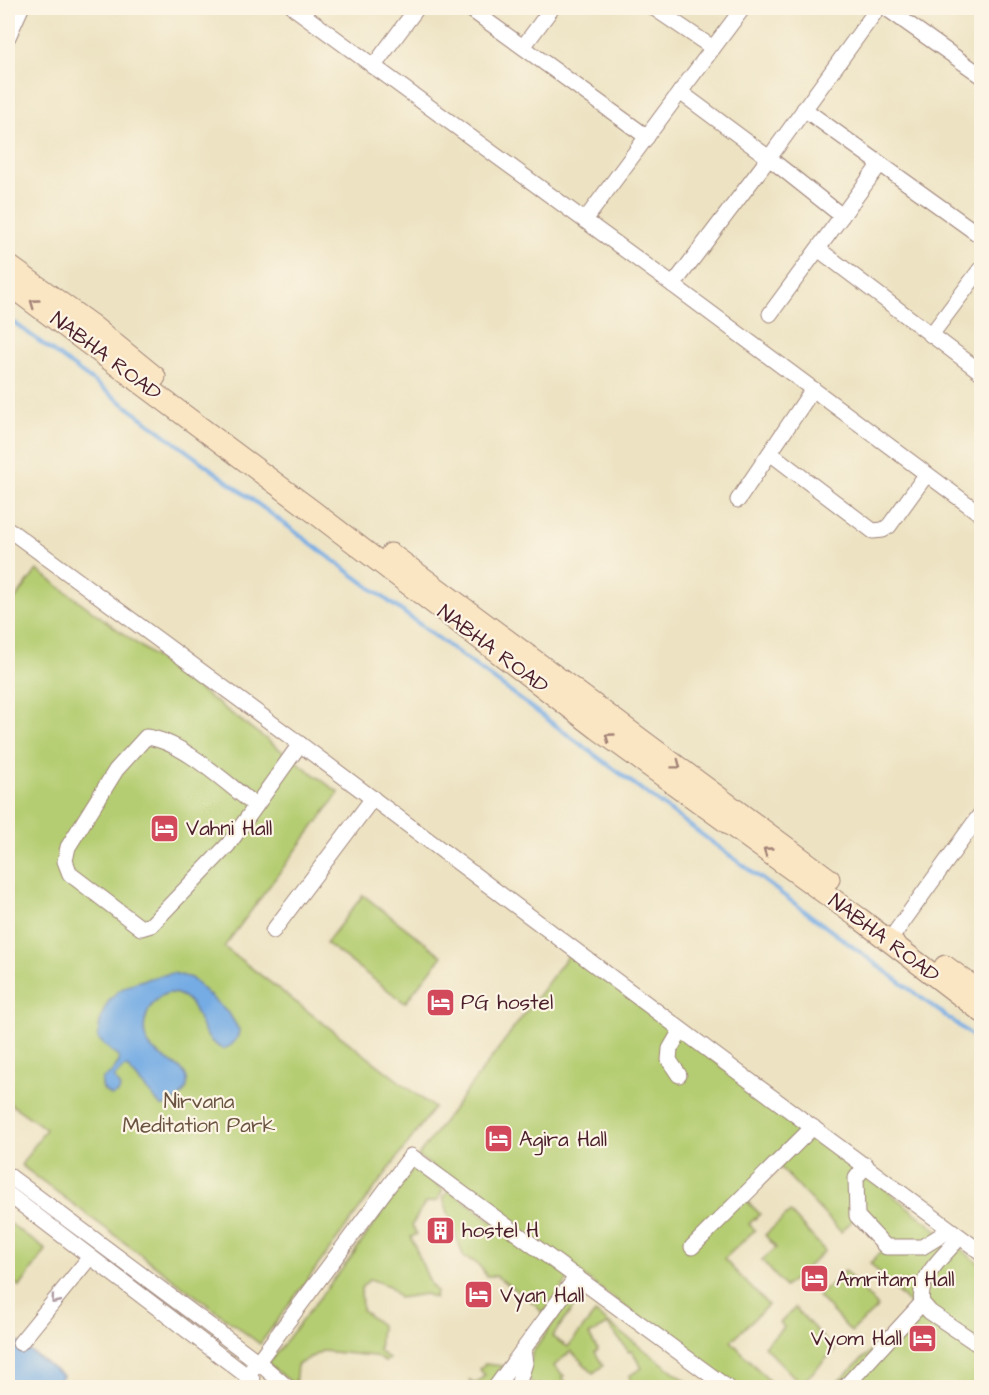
<svg xmlns="http://www.w3.org/2000/svg" width="989" height="1395" font-family="'Architects Daughter',sans-serif">
	<rect width="100%" height="100%" fill="#fcf5e5"/>
	<filter id="ink" filterUnits="userSpaceOnUse"><feTurbulence type="fractalNoise" baseFrequency=".0167" numOctaves="2"/><feDisplacementMap in="SourceGraphic" scale="12" xChannelSelector="R" yChannelSelector="G"/><feConvolveMatrix kernelMatrix="1 2 1 2 8 2 1 2 1" color-interpolation-filters="sRGB"/></filter>
	<filter id="wash" filterUnits="userSpaceOnUse"><feTurbulence type="fractalNoise" baseFrequency=".008" numOctaves="4" result="noise"/><feDisplacementMap in="SourceGraphic" scale="24" xChannelSelector="R" yChannelSelector="G"/><feGaussianBlur stdDeviation="1.35" result="paint"/><feColorMatrix in="noise" values="0 0 0 0 0 0 0 0 0 0 0 0 0 0 0 0 0 1.4 0 .05"/><feComposite in="paint" operator="in"/></filter>
	<g filter="url(#wash)">
		<rect width="100%" height="100%" fill="#ede3c3"/>
		<g fill="#b5cd72" stroke="#80764e" stroke-width="1.5">
			<polygon points="37,570 339,793 224,947 434,1108 260,1344 21,1165 46,1129 8,1102 8,609"/>
			<polygon points="363,895 442,956 405,1003 326,943"/>
			<polygon points="570,953 871,1178 981,1265 981,1387 832,1387 911,1314 911,1306 870,1263 886,1247 857,1216 841,1232 775,1162 741,1195 760,1214 749,1224 755,1230 724,1259 768,1305 731,1341 775,1387 737,1388 418,1156"/>
			<polygon points="414,1167 443,1190 437,1201 425,1203 412,1225 417,1234 411,1237 431,1285 436,1291 435,1298 426,1294 399,1298 389,1286 370,1279 361,1288 362,1310 381,1325 379,1351 389,1359 385,1362 375,1356 322,1351 297,1365 295,1385 268,1364 349,1260"/>
			<path d="M449,1190L570,1277L543,1314L535,1304L496,1276H486C482,1267 474,1260 464,1258L443,1198Z"/>
			<polygon points="790,1212 825,1251 785,1287 762,1260 776,1248 765,1235"/>
			<polygon points="8,1222 46,1250 20,1287 8,1278"/>
			<polygon points="845,1271 878,1307 851,1332 818,1296"/>
			<polygon points="572,1297 578,1301 552,1337 568,1347 595,1313 694,1387 666,1388 658,1386 657,1387 619,1387 631,1382 629,1376 642,1368 632,1351 629,1352 608,1325 589,1335 598,1350 595,1352 603,1366 593,1373 571,1351 554,1366 564,1376 562,1378 570,1387 545,1387 540,1384 537,1387 528,1379 532,1353"/>
			<polygon points="795,1308 835,1350 801,1384 764,1346 784,1327 780,1323"/>
			<polygon points="485,1364 504,1366 486,1387 472,1387 470,1380 476,1384 485,1375 479,1369"/>
		</g>
		<g fill="#75ace4" stroke="#606688" stroke-width="1.5">
			<path d="M173,973L191,978L230,1015L239,1030C238,1040 233,1046 223,1049C195,1037 203,1007 182,996C156,982 137,1022 147,1042C154,1057 185,1065 187,1079C190,1092 176,1101 166,1106H161L127,1067L123,1068L114,1078L120,1087L119,1092L112,1096C104,1092 101,1089 102,1079L110,1074L119,1062V1058L98,1039C100,988 129,982 173,973Z"/>
			<polygon points="13,1338 63,1376 54,1387 8,1387 8,1345"/>
		</g>
		<g fill="none" stroke-linecap="round" stroke-linejoin="round">
			<polyline stroke="#75ace4" stroke-width="4" points="8,318 982,1043"/>
		</g>
	</g>
	<g filter="url(#ink)">
		<g fill="none" stroke-linecap="round" stroke-linejoin="round">
			<defs>
				<g id="minor">
					<polyline points="294,8 673,285 982,515"/>
					<polyline points="469,8 647,137"/>
					<polyline points="654,8 713,48"/>
					<polyline points="886,8 982,76"/>
					<polyline points="8,37 21,8"/>
					<polyline points="523,47 552,8"/>
					<polyline points="373,67 417,8"/>
					<polyline points="680,92 743,8"/>
					<polyline points="804,109 982,237"/>
					<polyline points="842,216 769,158 878,8"/>
					<polyline points="585,220 680,92 769,158 673,285"/>
					<polyline points="818,249 982,373"/>
					<polyline points="770,314 880,164"/>
					<polyline points="931,335 982,267"/>
					<polyline points="770,453 873,531 883,530 889,526 926,475"/>
					<polyline points="738,500 813,389"/>
					<polyline points="8,529 300,744 715,1055 982,1253"/>
					<path d="M256,806C227,784 181,740 146,737L116,770L68,847L65,861L70,874L141,928L151,925L228,845L300,744"/>
					<polyline points="273,931 373,798"/>
					<polyline points="889,941 982,812"/>
					<polyline points="679,1075 669,1060 670,1049 681,1030"/>
					<polyline points="866,1165 856,1178 857,1216 886,1247 922,1247 950,1230"/>
					<polyline points="8,1175 257,1361 288,1388"/>
					<polyline points="8,1194 247,1376"/>
					<polyline points="692,1247 813,1127"/>
					<polyline points="922,1303 930,1312 982,1347"/>
					<polyline points="20,1343 90,1257"/>
					<polyline points="249,1388 253,1381 247,1376 411,1156 728,1388"/>
					<polyline points="495,1388 577,1276"/>
					<polyline points="517,1388 525,1363 523,1350"/>
					<path d="M844,1388L922,1303C917,1277 944,1256 960,1237"/>
				</g>
				<g id="secondary">
					<polyline points="8,265 90,324 155,377"/>
					<polyline points="8,284 310,509 598,729 859,918 982,1012"/>
					<polyline points="391,554 829,879"/>
					<polyline points="945,966 982,993"/>
				</g>
			</defs>
			<use href="#minor" stroke="#9c8177" stroke-width="17"/>
			<use href="#secondary" stroke="#9c8177" stroke-width="23"/>
			<use href="#minor" stroke="#fff" stroke-width="15"/>
			<use href="#secondary" stroke="#fbe6c3" stroke-width="21"/>
		</g>
		<defs><path id="oneway-chevron" d="M-2-3.5L2.5 0L-2 3.5" fill="none" stroke-width="1.6" stroke-linecap="round" stroke-linejoin="round" transform="scale(1.5)"/></defs>
		<g stroke="#a28277">
			<use href="#oneway-chevron" transform="translate(34 303) rotate(-144)"/>
			<use href="#oneway-chevron" transform="translate(609 737) rotate(-144)"/>
			<use href="#oneway-chevron" transform="translate(677 765) rotate(37)"/>
			<use href="#oneway-chevron" transform="translate(767 851) rotate(-144)"/>
		</g>
		<use stroke="#ae9aa0" href="#oneway-chevron" transform="translate(55 1300) rotate(130)"/>
	</g>
	<defs>
		<symbol id="hotel-square" viewBox="-11 -11 22 22"><rect x="-9" y="-9" width="18" height="18" rx="4" fill="#d1495b" stroke="#fcf5e5"/><path d="M-6-4.5h1.5V1H6V5H4.5V3h-9V5H-6ZM-4 0a1.8 1.8 0 1 1 3.6 0ZM.5 0V-2.5h3Q6-2.5 6 0Z" fill="#fff"/></symbol>
		<symbol id="building-square" viewBox="-11 -11 22 22"><rect x="-9" y="-9" width="18" height="18" rx="4" fill="#d1495b" stroke="#fcf5e5"/><path d="M-4-6H4V6H1V3H-1V6H-4ZM-2.5-4.3h1.7v1.8h-1.7ZM.8-4.3h1.7v1.8H.8ZM-2.5-1h1.7V.8h-1.7ZM.8-1h1.7V.8H.8Z" fill="#fff"/></symbol>
	</defs>
	<g fill-rule="evenodd">
		<use href="#hotel-square" x="148" y="812" width="33" height="33"/>
		<use href="#hotel-square" x="424" y="986" width="33" height="33"/>
		<use href="#hotel-square" x="482" y="1122" width="33" height="33"/>
		<use href="#building-square" x="424" y="1214" width="33" height="33"/>
		<use href="#hotel-square" x="798" y="1262" width="33" height="33"/>
		<use href="#hotel-square" x="462" y="1278" width="33" height="33"/>
		<use href="#hotel-square" x="906" y="1322" width="33" height="33"/>
	</g>
	<g text-anchor="middle" dominant-baseline="central" stroke-width="4.5" stroke-linejoin="round" paint-order="stroke">
		<g font-size="21" fill="#4a1f2b" stroke="#fcf5e5">
			<text transform="translate(106 356) rotate(37)">NABHA ROAD</text>
			<text transform="translate(493 649) rotate(37)">NABHA ROAD</text>
			<text transform="translate(884 938) rotate(37)">NABHA ROAD</text>
		</g>
		<g font-size="21" fill="#4a1f2b" stroke="#fcf5e5" text-anchor="start">
			<text x="186" y="828">Vahni Hall</text>
			<text x="461" y="1002">PG hostel</text>
			<text x="519" y="1139">Agira Hall</text>
			<text x="462" y="1230">hostel H</text>
			<text x="836" y="1279">Amritam Hall</text>
			<text x="500" y="1295">Vyan Hall</text>
			<text x="902" y="1338" text-anchor="end">Vyom Hall</text>
		</g>
		<g font-size="21" fill="#6a5340" stroke="#fcf5e5">
			<text x="199" y="1101">Nirvana<tspan x="199" dy="24">Meditation Park</tspan></text>
		</g>
	</g>
	<rect width="989" height="1395" fill="none" stroke="#fcf5e5" stroke-width="30"/>
</svg>
